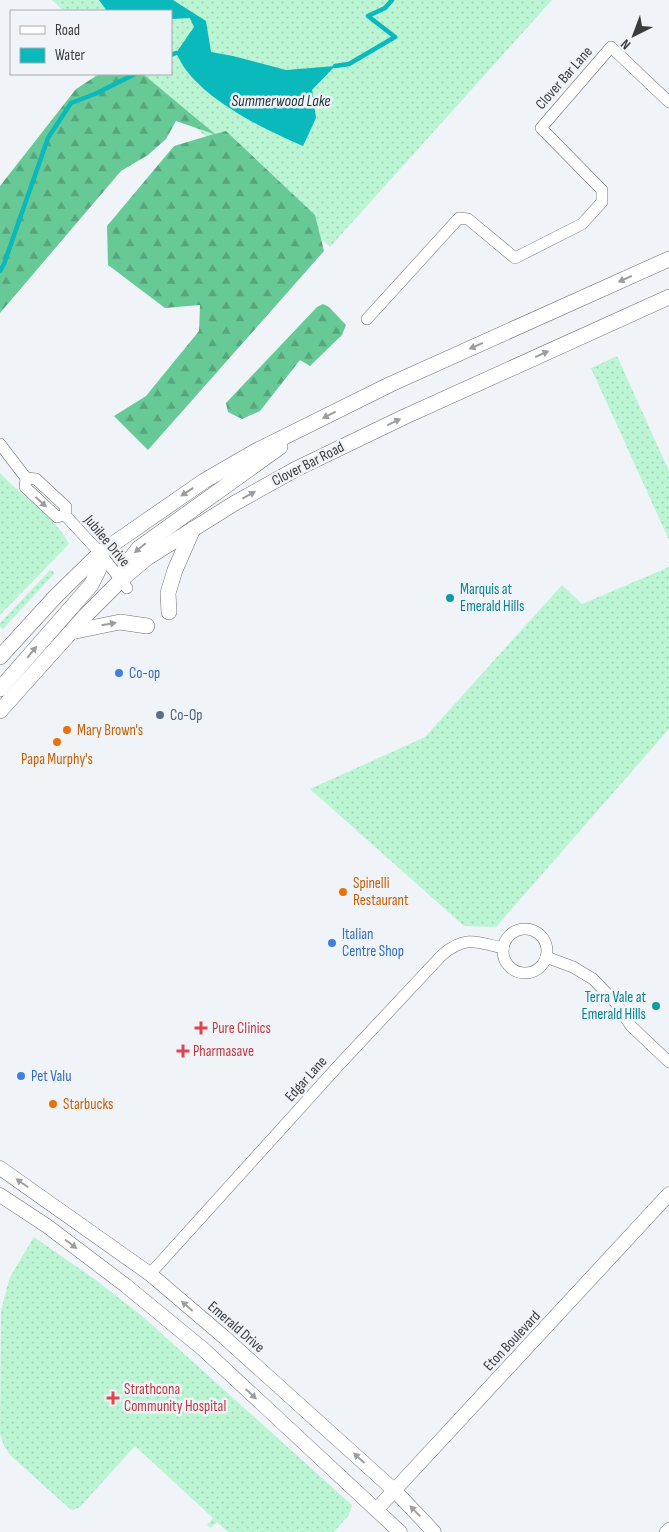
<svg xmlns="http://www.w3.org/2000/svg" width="669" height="1532" font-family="'Sofia Sans Condensed',sans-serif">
	<defs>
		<pattern id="grass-dots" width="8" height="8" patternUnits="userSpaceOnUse" patternTransform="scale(1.25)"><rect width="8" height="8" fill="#bcf5d4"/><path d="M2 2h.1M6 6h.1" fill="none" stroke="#a2d3b7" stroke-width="1.8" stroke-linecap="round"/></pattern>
		<pattern id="forest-firs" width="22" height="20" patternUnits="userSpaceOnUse" patternTransform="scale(1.25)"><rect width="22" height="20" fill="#67ca96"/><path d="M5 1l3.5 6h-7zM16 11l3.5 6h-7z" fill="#56a57c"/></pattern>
	</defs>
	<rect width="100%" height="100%" fill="#f0f4f8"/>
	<g fill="url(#grass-dots)">
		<polygon points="52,0 552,0 330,247 135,74 171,74 171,11 64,11"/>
		<polygon points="617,356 669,471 669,540 591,368"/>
		<path d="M0,473C22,497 54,515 69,544L0,615Z"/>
		<polygon points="669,567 669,729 496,927 464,926 310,789 425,737 562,585 582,604"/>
		<polygon points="50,570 53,571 54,574 3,629 0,627 0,623"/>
		<polygon points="34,1237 93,1278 141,1315 352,1505 349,1515 334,1532 228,1532 217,1522 211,1528 207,1525 213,1518 135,1446 79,1508 71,1510 10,1455 4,1446 0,1434 1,1310 10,1277"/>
	</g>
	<g fill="url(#forest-firs)">
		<polygon points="99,74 143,74 215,134 226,131 315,215 324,251 148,450 114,416 146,396 199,331 200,305 165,308 108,265 107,226 174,146 214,134 176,121 166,139 148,155 121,171 0,313 0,186 76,89"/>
		<polygon points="323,304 329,307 346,325 342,335 310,366 300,360 260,411 242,419 228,412 226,403 317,307"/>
	</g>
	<path fill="#09b9bb" d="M99,0H173L206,21L211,52L233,56L286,70L335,66L312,90L316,118L303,146C265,130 211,103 186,70C182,65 179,58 176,53L194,27L190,18L171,19V11H107Z"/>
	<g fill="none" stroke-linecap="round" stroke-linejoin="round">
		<g stroke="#09b9bb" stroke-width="4.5">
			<polyline points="171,55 176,53"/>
			<polyline points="335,66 349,64 395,37 368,16 385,8 392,0"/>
			<polyline points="0,271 4,264 48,138 71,103 95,94 135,74"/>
		</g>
		<defs>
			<g id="minor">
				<polyline points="367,319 459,218 468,219 515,258 582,224 602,202 602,190 541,128 611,47 669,102"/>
				<polyline points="0,444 26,478"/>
				<polyline points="26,478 25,487 57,517 65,515"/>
				<polyline points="26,478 36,479 66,507 65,515"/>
				<polyline points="65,515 100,553 127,588"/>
				<circle cx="525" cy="951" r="22"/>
				<polyline points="546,957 573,967 593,979 615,1002 631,1026 669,1062"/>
				<path d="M150,1274L339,1065L442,955C465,935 476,942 503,948"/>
				<polyline points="665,1532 669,1528"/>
			</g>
			<g id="tertiary">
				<polyline points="0,1168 150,1274 224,1337 395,1491 434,1532"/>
				<polyline points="0,1195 47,1226 125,1285 203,1349 400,1532"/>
				<polyline points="377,1509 669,1194"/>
			</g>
			<g id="secondary">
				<polyline points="122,576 127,563 139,548 280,447"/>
				<polyline points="169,612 168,593 175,570 193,529"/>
				<polyline points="71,632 120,622 147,626"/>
				<polyline points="0,657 56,596 100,553 204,481 256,451 391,384 669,259"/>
				<polyline points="0,689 91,585 100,567 100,553"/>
				<polyline points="0,711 87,614 121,580 147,558 235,503 296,469 404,417 669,297"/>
			</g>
		</defs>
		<use href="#minor" stroke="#6d7073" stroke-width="12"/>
		<use href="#tertiary" stroke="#6d7073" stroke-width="15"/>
		<use href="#secondary" stroke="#6d7073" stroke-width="16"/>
		<use href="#minor" stroke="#fff" stroke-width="11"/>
		<use href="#tertiary" stroke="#fff" stroke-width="14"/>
		<use href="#secondary" stroke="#fff" stroke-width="15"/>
	</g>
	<defs><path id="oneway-solid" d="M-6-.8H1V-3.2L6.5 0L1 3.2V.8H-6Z" transform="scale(1.25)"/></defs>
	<g fill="#9c9d9e">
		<use href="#oneway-solid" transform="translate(625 279) rotate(156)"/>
		<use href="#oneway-solid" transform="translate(476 346) rotate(156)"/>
		<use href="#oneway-solid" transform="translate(542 354) rotate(-24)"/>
		<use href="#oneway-solid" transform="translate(329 415) rotate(153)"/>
		<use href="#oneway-solid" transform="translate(394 422) rotate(-26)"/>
		<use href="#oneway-solid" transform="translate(187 492) rotate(146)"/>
		<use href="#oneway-solid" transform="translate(249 495) rotate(-29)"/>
		<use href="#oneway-solid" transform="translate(41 502) rotate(43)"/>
		<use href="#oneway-solid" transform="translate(140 548) rotate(140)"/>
		<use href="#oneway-solid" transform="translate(109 624) rotate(-10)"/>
		<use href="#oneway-solid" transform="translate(32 652) rotate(-50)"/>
		<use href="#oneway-solid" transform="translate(22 1183) rotate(-145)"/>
		<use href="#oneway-solid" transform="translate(71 1244) rotate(37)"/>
		<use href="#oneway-solid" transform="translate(187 1306) rotate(-139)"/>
		<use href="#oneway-solid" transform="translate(251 1394) rotate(43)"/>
		<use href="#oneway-solid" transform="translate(359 1458) rotate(-138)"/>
		<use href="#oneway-solid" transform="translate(415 1511) rotate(-134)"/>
	</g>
	<g fill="#0f9aa8" stroke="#f0f4f8" stroke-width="2">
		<circle cx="450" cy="598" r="5"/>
		<circle cx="656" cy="1006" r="5"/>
	</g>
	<g fill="#3f7fe0" stroke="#f0f4f8" stroke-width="2">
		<circle cx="119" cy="673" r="5"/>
		<circle cx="332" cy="943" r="5"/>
		<circle cx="21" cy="1076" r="5"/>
	</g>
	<circle fill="#5c6f8a" stroke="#f0f4f8" stroke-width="2" cx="160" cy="715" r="5"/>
	<g fill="#e8710a" stroke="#f0f4f8" stroke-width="2">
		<circle cx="67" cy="730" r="5"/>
		<circle cx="57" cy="742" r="5"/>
		<circle cx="343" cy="892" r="5"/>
		<circle cx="53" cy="1104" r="5"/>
	</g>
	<g fill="#e0444e" stroke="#f0f4f8" stroke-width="2">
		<path d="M198.5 1020.5h5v5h5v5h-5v5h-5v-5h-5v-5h5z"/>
		<path d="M180.5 1043.5h5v5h5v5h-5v5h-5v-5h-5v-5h5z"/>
		<path d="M110.5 1390.5h5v5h5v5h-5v5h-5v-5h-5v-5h5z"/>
	</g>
	<g text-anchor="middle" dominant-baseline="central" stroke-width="5" stroke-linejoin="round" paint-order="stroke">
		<g font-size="15" fill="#3a3b3c" stroke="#f0f4f8">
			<text transform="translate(564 78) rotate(-49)">Clover Bar Lane</text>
			<text transform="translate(308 464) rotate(-27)">Clover Bar Road</text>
			<text transform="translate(107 541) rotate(50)">Jubilee Drive</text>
			<text transform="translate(306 1079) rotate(-48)">Edgar Lane</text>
			<text transform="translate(236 1327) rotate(41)">Emerald Drive</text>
			<text transform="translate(512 1341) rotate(-47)">Eton Boulevard</text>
		</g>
		<g font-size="15" fill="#0d838f" stroke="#f0f4f8" text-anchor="start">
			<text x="460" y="589">Marquis at<tspan x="460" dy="17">Emerald Hills</tspan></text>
			<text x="646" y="997" text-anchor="end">Terra Vale at<tspan x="646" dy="17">Emerald Hills</tspan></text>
		</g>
		<g font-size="15" fill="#366cbe" stroke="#f0f4f8" text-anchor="start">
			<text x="129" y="673">Co-op</text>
			<text x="342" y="934">Italian<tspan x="342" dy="17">Centre Shop</tspan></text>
			<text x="31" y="1076">Pet Valu</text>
		</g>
		<g font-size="15" fill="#4e5e75" stroke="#f0f4f8" text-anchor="start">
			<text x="170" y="715">Co-Op</text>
		</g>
		<g font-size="15" fill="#c56008" stroke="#f0f4f8" text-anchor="start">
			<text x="77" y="730">Mary Brown's</text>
			<text x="57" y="759" text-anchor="middle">Papa Murphy's</text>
			<text x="353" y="883">Spinelli<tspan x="353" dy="17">Restaurant</tspan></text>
			<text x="63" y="1104">Starbucks</text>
		</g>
		<g font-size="15" fill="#be3a42" stroke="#f0f4f8" text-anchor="start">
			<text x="212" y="1028">Pure Clinics</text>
			<text x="193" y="1051">Pharmasave</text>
			<text x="124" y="1389">Strathcona<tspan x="124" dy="17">Community Hospital</tspan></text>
		</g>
		<g font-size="16" font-style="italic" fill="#203838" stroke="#f0f4f8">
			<text x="281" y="101">Summerwood Lake</text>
		</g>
	</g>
	<rect x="10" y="10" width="162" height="65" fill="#f0f4f8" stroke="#a7aaad"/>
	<rect x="20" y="26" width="25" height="8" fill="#ffffff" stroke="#a7aaad"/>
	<text x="55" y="35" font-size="15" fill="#3a3b3c">Road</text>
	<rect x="20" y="48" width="25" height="15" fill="#09b9bb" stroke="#a7aaad"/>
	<text x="55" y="60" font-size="15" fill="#3a3b3c">Water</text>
	<g transform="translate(634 35) rotate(222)" stroke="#f0f4f8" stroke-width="4" paint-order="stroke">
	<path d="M0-4L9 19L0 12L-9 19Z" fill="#3a3b3c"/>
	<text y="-8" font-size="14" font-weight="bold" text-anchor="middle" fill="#3a3b3c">N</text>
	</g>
</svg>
